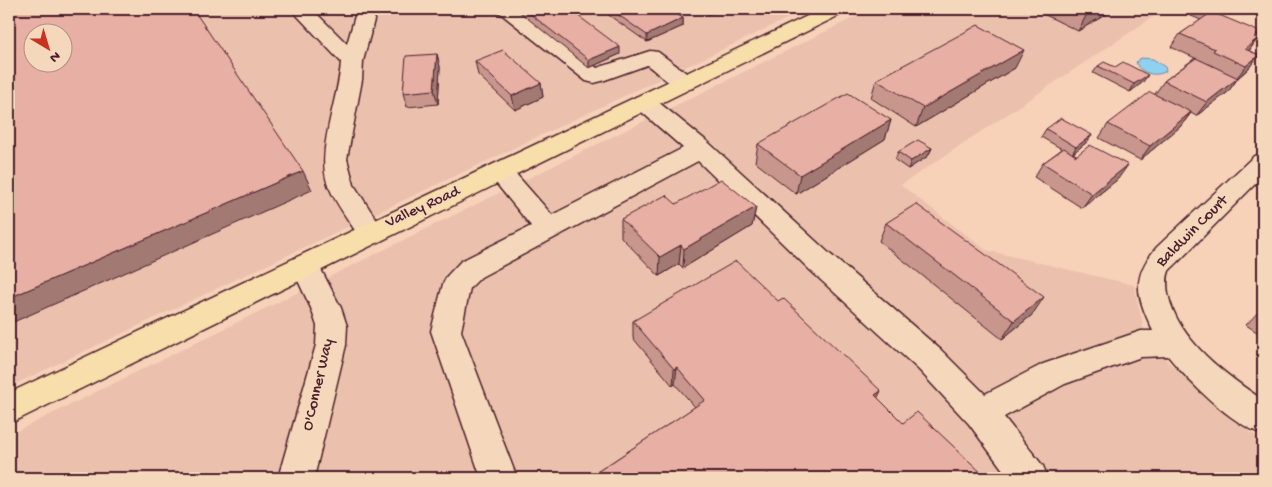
<svg xmlns="http://www.w3.org/2000/svg" width="1272" height="487" font-family="'Gochi Hand',sans-serif">
	<rect width="100%" height="100%" fill="#f7d2b9"/>
	<filter id="ink" filterUnits="userSpaceOnUse"><feTurbulence type="fractalNoise" baseFrequency=".02" numOctaves="2"/><feDisplacementMap in="SourceGraphic" scale="10" xChannelSelector="R" yChannelSelector="G"/><feConvolveMatrix kernelMatrix="1 2 1 2 8 2 1 2 1" color-interpolation-filters="sRGB"/></filter>
	<g filter="url(#ink)">
		<g fill="#ebc1ae" fill-rule="evenodd">
			<path d="M9,9H808L9,387ZM32,32H62V62H32Z"/>
			<polygon points="871,9 1165,9 901,185 986,250 1134,285 1144,330 1165,359 1206,397 1263,442 1263,478 9,478 9,435"/>
		</g>
		<path fill="#8ed2f0" stroke="#738aa1" d="M1141,58L1153,59L1165,67L1166,71C1156,78 1139,73 1136,62Z"/>
		<g fill="none" stroke-linecap="round" stroke-linejoin="round">
			<defs>
				<g id="minor">
					<path d="M291,9H312L347,44L357,9H377L363,61L362,80L347,159L354,185L385,233L381,240L371,243L361,240C351,223 337,206 329,187C314,155 339,98 341,62Z"/>
					<path d="M495,9H517L597,68L650,51L658,52L693,78L696,83L693,88C675,92 661,75 647,65L602,81L594,83L586,81Z"/>
					<path d="M644,95L652,97L709,143L831,255L941,350L985,394L1043,364L1141,331H1153C1137,297 1130,278 1157,247L1254,156L1263,154V176L1177,263C1175,265 1171,268 1169,271C1166,278 1167,287 1168,294C1178,341 1226,375 1263,400V434C1231,424 1190,383 1168,356L1141,357L1065,384L1004,417L1043,466L1048,478H1009L969,424L919,370L811,271L698,161L481,277L470,288L461,331L517,478H481L431,331L443,284L447,276L461,261L531,226L487,172L491,166L500,163L509,166L552,215L683,148L636,107L633,102L636,97Z"/>
					<polygon points="305,255 315,258 341,308 347,326 346,345 314,478 278,478 316,345 317,326 311,308 291,266 295,258"/>
				</g>
				<polygon id="major" points="822,9 847,9 844,13 9,424 9,393"/>
			</defs>
			<use href="#minor" stroke="#4a1f2b" stroke-width="3"/>
			<use href="#major" stroke="#4a1f2b" stroke-width="3"/>
			<use href="#minor" fill="#f5d8bb" fill-rule="evenodd"/>
			<use href="#major" fill="#f8deab" fill-rule="evenodd"/>
		</g>
		<g fill="#c8968d" stroke="#4a1f2b">
			<polygon points="516,9 569,9 620,54 589,68"/>
			<polygon points="600,9 668,9 683,18 683,26 647,42"/>
			<polygon points="700,9 722,9 709,14"/>
			<polygon points="1033,9 1115,9 1078,31"/>
			<polygon points="1180,9 1230,9 1220,16 1258,38 1249,51 1259,55 1248,69 1238,78 1228,92 1196,116 1191,113 1181,126 1140,160 1099,138 1108,124 1155,94 1164,81 1195,58 1171,47 1180,34 1201,20 1179,11"/>
			<polygon points="437,54 440,67 438,104 407,107 403,93"/>
			<polygon points="475,61 541,83 543,97 515,110 478,75"/>
			<polygon points="1098,66 1143,82 1130,92 1093,73"/>
			<polygon points="1015,68 916,127 871,98 876,80"/>
			<polygon points="891,120 885,139 796,194 755,162 758,144"/>
			<polygon points="1046,129 1092,135 1087,142 1073,153 1118,179 1082,208 1034,177 1043,163 1062,149 1041,137"/>
			<polygon points="932,148 928,156 908,169 895,160 898,152"/>
			<polygon points="676,204 756,207 752,226 683,268 679,264 659,276 621,237 621,219"/>
			<polygon points="886,223 1032,315 1002,339 879,241"/>
			<polygon points="1263,307 1263,336 1246,325"/>
			<polygon points="633,321 878,398 903,423 987,478 588,478 695,407 675,384 673,386 633,338"/>
		</g>
		<g fill="#a27a73" stroke="#4a1f2b">
			<polygon points="710,9 722,9 709,14"/>
			<polygon points="1094,9 1115,9 1078,31 1088,12"/>
			<polygon points="1219,9 1230,9 1209,23 1218,10"/>
			<polygon points="683,18 683,26 647,42 647,35"/>
			<polygon points="1260,32 1251,45 1258,38 1248,52 1235,63 1254,37"/>
			<polygon points="620,47 620,54 589,68 589,60"/>
			<polygon points="1024,50 1015,68 916,127 923,108"/>
			<polygon points="437,54 440,67 438,104 434,90"/>
			<polygon points="1259,55 1248,69 1235,80 1246,66"/>
			<polygon points="1148,75 1143,82 1130,92 1134,84"/>
			<polygon points="1238,78 1228,92 1196,116 1207,102"/>
			<polygon points="541,83 543,97 515,110 512,96"/>
			<polygon points="1191,112 1181,126 1140,160 1150,146"/>
			<polygon points="891,120 885,139 796,194 800,175"/>
			<polygon points="1092,135 1087,142 1072,154 1076,147"/>
			<polygon points="932,148 928,156 908,169 911,161"/>
			<polygon points="1128,165 1118,179 1082,208 1092,194"/>
			<polygon points="303,171 312,190 9,324 9,298"/>
			<polygon points="756,207 752,226 683,268 684,249"/>
			<polygon points="681,245 679,264 659,276 660,257"/>
			<polygon points="1044,297 1032,315 1002,339 1014,321"/>
			<polygon points="677,367 675,384 673,386 674,369"/>
			<polygon points="881,391 873,407 875,395"/>
		</g>
		<g fill="#e8afa4" stroke="#4a1f2b" fill-rule="evenodd">
			<path d="M9,9H193L303,171L9,298ZM32,32H62V62H32Z"/>
			<polygon points="524,9 569,9 620,47 589,60"/>
			<polygon points="610,9 668,9 683,18 647,35"/>
			<polygon points="1080,9 1094,9 1088,12"/>
			<polygon points="1212,12 1260,32 1254,37 1258,38 1245,49 1259,55 1246,66 1213,51 1215,49 1180,34"/>
			<polygon points="978,25 1024,50 923,108 876,80"/>
			<polygon points="503,50 541,83 512,96 475,61"/>
			<polygon points="437,54 434,90 403,93 406,56"/>
			<polygon points="1196,58 1238,78 1207,102 1164,81"/>
			<polygon points="1104,62 1115,67 1123,62 1148,75 1134,84 1098,66"/>
			<polygon points="1150,92 1191,112 1150,146 1108,124"/>
			<polygon points="848,93 891,120 800,175 758,144"/>
			<polygon points="1061,118 1092,135 1076,147 1046,129"/>
			<polygon points="918,140 932,148 911,161 898,152"/>
			<polygon points="1090,145 1128,165 1092,194 1043,163 1064,148 1076,156"/>
			<polygon points="721,179 756,207 684,249 681,245 660,257 621,219 666,195 676,204"/>
			<polygon points="916,204 1044,297 1014,321 886,223"/>
			<polygon points="736,261 778,301 783,298 881,391 875,395 903,423 917,412 987,478 771,478 768,474 762,478 588,478 705,400 677,367 674,369 633,321"/>
		</g>
	</g>
	<g text-anchor="middle" dominant-baseline="central" stroke-width="4" stroke-linejoin="round" paint-order="stroke">
		<g font-size="16" fill="#4a1f2b" stroke="#f5d8bb">
			<text transform="translate(423 208) rotate(-25)">Valley Road</text>
			<text transform="translate(1193 232) rotate(-45)">Baldwin Court</text>
			<text transform="translate(319 385) rotate(-77)">O'Conner Way</text>
		</g>
	</g>
	<rect width="1272" height="487" fill="none" stroke="#f5d8bb" stroke-width="30"/>
	<rect x="15" y="15" width="1242" height="457" fill="none" stroke="#4a1f2b" stroke-width="2" filter="url(#ink)"/>
	<g transform="translate(48 48) rotate(142)"><circle r="24" fill="#f5d8bb" stroke="#b18e81"/>
	<path d="M0-4L9 19L0 12L-9 19Z" fill="#c8321e"/>
	<text y="-8" font-size="14" font-weight="bold" text-anchor="middle" fill="#4a1f2b">N</text>
	</g>
</svg>
